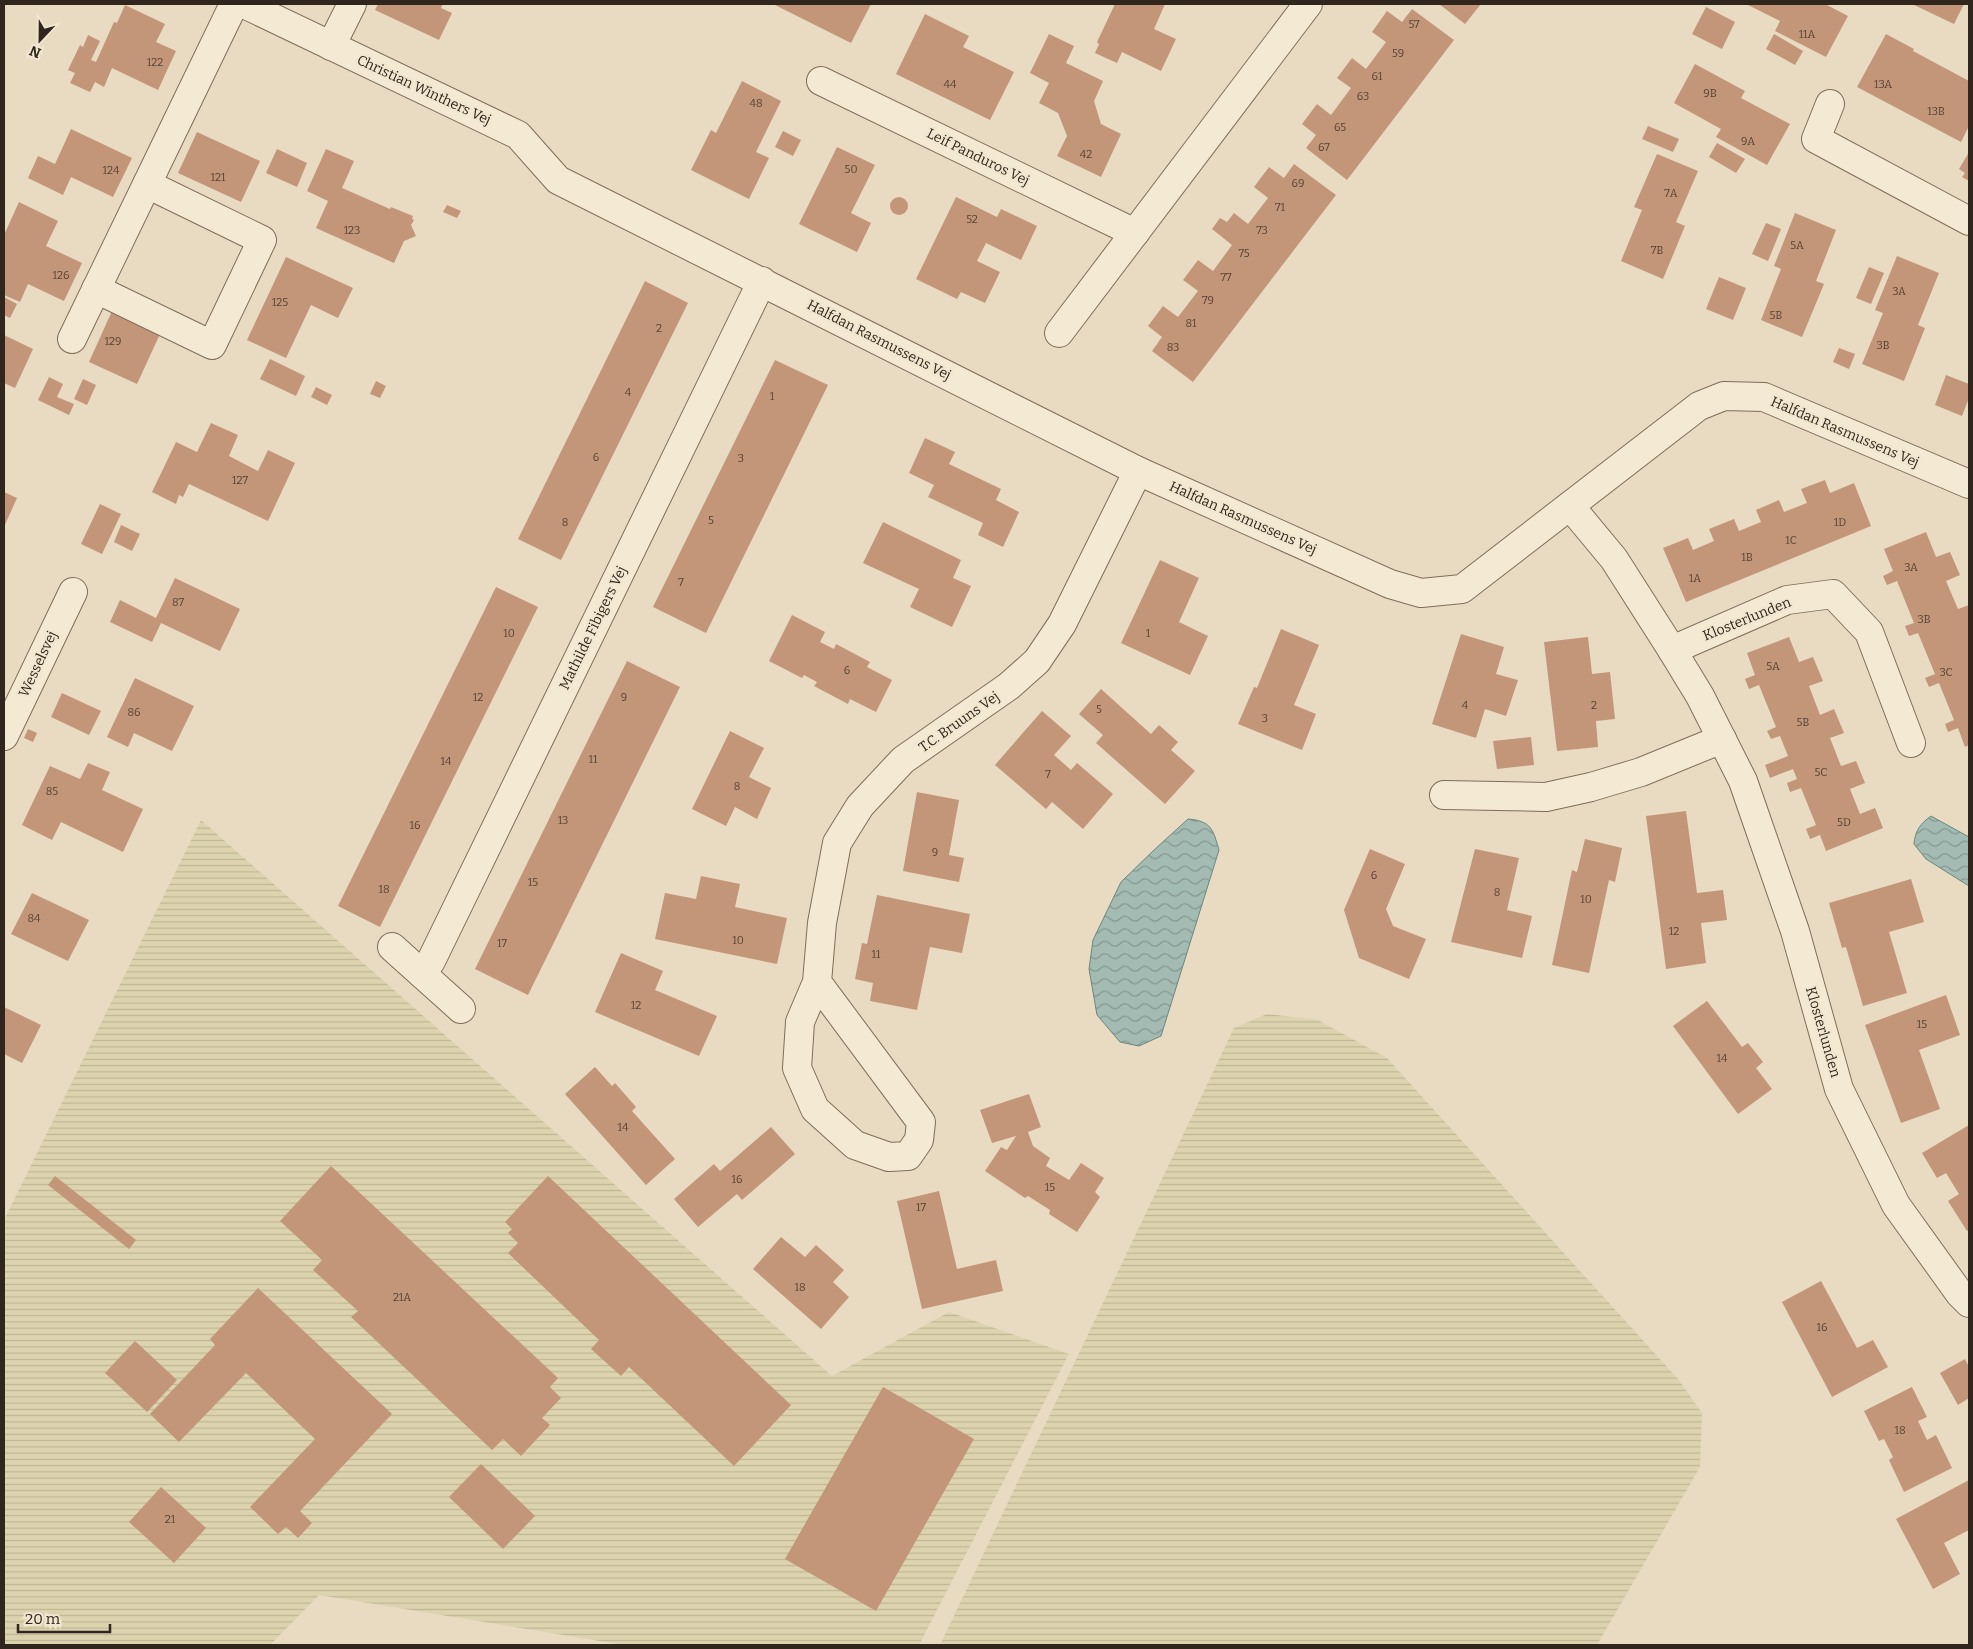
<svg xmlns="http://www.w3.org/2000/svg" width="1973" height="1649" font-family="Bitter,serif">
	<defs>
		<pattern id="farmland-rules" width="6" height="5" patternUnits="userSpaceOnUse" patternTransform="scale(1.25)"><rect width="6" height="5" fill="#ddd4af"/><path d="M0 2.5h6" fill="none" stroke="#beb696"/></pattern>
		<pattern id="water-waves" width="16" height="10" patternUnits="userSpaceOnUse" patternTransform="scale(1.25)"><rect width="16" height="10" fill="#a3bbb3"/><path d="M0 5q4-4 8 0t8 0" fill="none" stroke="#859891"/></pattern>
	</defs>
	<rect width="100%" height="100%" fill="#e8dbc1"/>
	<g fill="url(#farmland-rules)">
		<polygon points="201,820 832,1376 949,1312 1069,1354 919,1645 624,1645 319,1595 270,1645 4,1645 4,1220"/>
		<polygon points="1267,1014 1318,1020 1387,1058 1678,1379 1702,1413 1700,1467 1597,1645 940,1645 1234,1028"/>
	</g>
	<g fill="url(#water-waves)" stroke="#6b877f">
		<path d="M1931,816L1969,837V886L1926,859L1914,844C1915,831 1920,824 1931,816Z"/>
		<path d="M1188,819C1212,821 1213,830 1219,850L1161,1036L1139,1046L1120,1042L1097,1015L1089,969L1093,940L1121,882L1154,850Z"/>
	</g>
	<g fill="#c3967a">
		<polygon points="378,4 443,4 441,8 452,13 439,40 375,10"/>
		<polygon points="773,4 871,4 851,43"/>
		<polygon points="1115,4 1165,4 1154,29 1176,39 1161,71 1122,52 1117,63 1095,53 1099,44 1097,42"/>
		<polygon points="1439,4 1481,4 1465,24"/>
		<polygon points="1746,4 1825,4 1848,16 1826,57 1775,31 1780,21"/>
		<polygon points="1912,4 1964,4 1954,24"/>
		<polygon points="125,5 165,24 156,42 176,51 158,90 112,68 104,87 95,82 90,92 70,83 75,73 68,70 80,45 83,47 88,35 100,41 91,60 96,62 114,22 117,23"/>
		<polygon points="1706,7 1735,22 1722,49 1692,34"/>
		<polygon points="1412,9 1454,40 1347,180 1306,148 1316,135 1302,124 1317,104 1331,115 1351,88 1337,78 1352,58 1366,69 1386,42 1372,32 1387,11 1402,22"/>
		<polygon points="925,14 969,36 963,47 1014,72 990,120 896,74"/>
		<polygon points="1049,34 1074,46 1066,63 1103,81 1094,101 1101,124 1121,134 1101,177 1057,156 1067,136 1058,113 1039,103 1049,83 1030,73"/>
		<polygon points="1774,34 1803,51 1795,65 1766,49"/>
		<polygon points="1886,34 1914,49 1913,51 1969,81 1969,126 1961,142 1857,87"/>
		<polygon points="1695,64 1745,91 1741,98 1790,124 1767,165 1716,137 1721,129 1674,103"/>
		<polygon points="742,81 781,101 756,152 769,158 749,199 691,170 711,130 716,133"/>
		<polygon points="1648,126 1679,139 1673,152 1642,139"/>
		<polygon points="71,129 132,158 113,197 71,177 63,195 28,178 38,156 55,164"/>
		<polygon points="783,131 801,140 793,156 775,147"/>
		<polygon points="197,132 260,161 241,202 178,173"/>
		<polygon points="1717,143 1745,159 1736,173 1709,157"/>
		<polygon points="837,147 875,165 851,213 871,223 857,252 799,224"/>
		<polygon points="277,149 307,163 297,187 266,173"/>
		<polygon points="326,149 354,161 342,188 390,209 391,207 413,216 412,219 414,220 411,225 416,236 404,241 394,263 316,228 328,201 307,191"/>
		<polygon points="1969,152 1969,181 1962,177 1965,173 1959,169"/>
		<polygon points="1657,154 1698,171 1676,222 1685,226 1663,279 1621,261 1642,210 1634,207"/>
		<polygon points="1294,164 1336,195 1193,382 1152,351 1162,337 1148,326 1163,306 1178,317 1198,291 1183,280 1198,260 1213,271 1232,245 1212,229 1220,218 1227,222 1234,213 1248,224 1268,198 1254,187 1269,167 1284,178"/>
		<circle cx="899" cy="206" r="9"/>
		<polygon points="956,197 997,217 1001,209 1037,226 1021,260 986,243 977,261 1000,272 985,303 961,292 957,299 916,279"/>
		<polygon points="19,202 58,221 46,246 82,263 64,301 28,284 20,302 4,295 4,235"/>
		<polygon points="447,205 461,211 457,218 443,212"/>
		<polygon points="1795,213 1836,230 1816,281 1824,284 1802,337 1761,320 1781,269 1774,266"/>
		<polygon points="1766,223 1781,229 1768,261 1752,254"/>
		<polygon points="1897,256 1939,273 1918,325 1925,328 1904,381 1862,364 1883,313 1875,310"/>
		<polygon points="286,257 353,288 338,318 311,305 286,358 247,340"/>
		<polygon points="1869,267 1884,273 1871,304 1856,298"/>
		<polygon points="1719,277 1746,288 1733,320 1706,309"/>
		<polygon points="645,281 688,303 561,560 518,539"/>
		<polygon points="4,297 17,304 10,318 4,315"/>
		<polygon points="112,311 160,334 137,384 89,362"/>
		<polygon points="4,335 33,349 15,388 4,383"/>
		<polygon points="1839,348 1855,354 1849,369 1833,362"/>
		<polygon points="270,359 305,376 296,396 260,379"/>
		<polygon points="775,360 828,385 706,633 653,607"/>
		<polygon points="1946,375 1969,384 1969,398 1962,416 1935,405"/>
		<polygon points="49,377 63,384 57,397 74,404 69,415 38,400"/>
		<polygon points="83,379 96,385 87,405 74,399"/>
		<polygon points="376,381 386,386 380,398 370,394"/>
		<polygon points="316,387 332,395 327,405 311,397"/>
		<polygon points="211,423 238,435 229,456 258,471 268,450 295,463 268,521 189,484 183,497 179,495 176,504 152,492 176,442 197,452"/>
		<polygon points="925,438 955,452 949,464 1001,489 996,500 1019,512 1003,547 978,535 983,523 928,497 934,485 909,473"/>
		<polygon points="1825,480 1830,493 1854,483 1871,526 1686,602 1663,548 1688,538 1693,550 1714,541 1709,529 1734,519 1739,531 1761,522 1756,510 1779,500 1784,512 1807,503 1801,489"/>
		<polygon points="4,492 17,498 4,527"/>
		<polygon points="100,504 121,514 102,554 81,544"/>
		<polygon points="883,522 961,560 953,578 971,586 952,627 910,607 919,589 863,563"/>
		<polygon points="121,525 140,534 132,551 114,542"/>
		<polygon points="1926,532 1936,557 1950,552 1960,575 1946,581 1958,609 1969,605 1969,633 1968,633 1969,637 1969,745 1965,747 1958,728 1948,732 1945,724 1954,720 1939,683 1929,687 1925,678 1935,674 1918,633 1909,636 1905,626 1914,623 1897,581 1887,585 1883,576 1893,571 1884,549"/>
		<polygon points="1160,560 1199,578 1179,622 1208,636 1190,675 1121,643"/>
		<polygon points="175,578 240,609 220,651 161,623 152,642 110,622 120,600 156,618"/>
		<polygon points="496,587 538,607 380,927 338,906"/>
		<polygon points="792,615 825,632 820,642 834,649 836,644 870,662 867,667 892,680 876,712 850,699 848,704 814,686 817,682 804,675 802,678 769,661"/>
		<polygon points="1281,629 1319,645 1294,705 1316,714 1302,750 1238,724 1254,687 1257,688"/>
		<polygon points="1461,634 1504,647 1496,674 1518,680 1506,716 1485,709 1476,738 1432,724"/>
		<polygon points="1588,637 1592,674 1610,672 1615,719 1596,721 1598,747 1557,751 1544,642"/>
		<polygon points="1789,637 1799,662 1813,657 1823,681 1809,686 1820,715 1834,709 1844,733 1830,738 1841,766 1856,761 1865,783 1850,789 1860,814 1875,808 1883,828 1826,851 1820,835 1810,839 1806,829 1816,825 1801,788 1790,792 1787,783 1797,779 1793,769 1770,778 1765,765 1788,756 1780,736 1771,739 1767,731 1776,727 1759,685 1749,689 1745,679 1755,675 1747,653"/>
		<polygon points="627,661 680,687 528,995 475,969"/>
		<polygon points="135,678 194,706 172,751 134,733 128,747 107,737"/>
		<polygon points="1101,689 1151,734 1159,725 1178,742 1171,750 1195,771 1165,804 1096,743 1103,735 1079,714"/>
		<polygon points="62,693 101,711 89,735 51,717"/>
		<polygon points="1042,711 1071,736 1054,755 1071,770 1077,763 1113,794 1083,829 1052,802 1046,809 995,765"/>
		<polygon points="28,729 37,733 33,742 24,738"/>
		<polygon points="730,731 764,748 749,777 771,788 757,819 735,807 726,826 692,809"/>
		<polygon points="1531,737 1534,765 1497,769 1493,741"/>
		<polygon points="88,763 110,772 102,790 143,809 123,852 61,822 52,840 22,825 50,766 80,779"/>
		<polygon points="917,792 959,800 949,855 964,858 959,882 903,871"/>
		<polygon points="1686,811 1697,893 1723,890 1727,920 1701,923 1706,963 1666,969 1646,816"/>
		<polygon points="1585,839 1622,848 1615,882 1609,880 1589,973 1552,965 1572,870 1577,872"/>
		<polygon points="1370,849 1405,864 1386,909 1393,926 1426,939 1409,979 1359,958 1344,910"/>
		<polygon points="1475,849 1519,858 1507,910 1532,916 1522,958 1451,942"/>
		<polygon points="701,876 740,884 735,907 787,918 777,964 655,939 665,893 696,899"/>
		<polygon points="1911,879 1924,922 1889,932 1907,993 1863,1006 1846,947 1842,948 1829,903"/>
		<polygon points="32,893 89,920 68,961 11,934"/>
		<polygon points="877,895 970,914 962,953 930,947 917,1010 870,1001 873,983 855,979 862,943 867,944"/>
		<polygon points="621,953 663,971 655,990 717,1016 699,1056 595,1012"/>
		<polygon points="1946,995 1960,1035 1919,1050 1940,1109 1901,1123 1865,1025"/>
		<polygon points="1707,1001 1742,1047 1748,1043 1763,1062 1756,1068 1772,1089 1738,1114 1673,1026"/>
		<polygon points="4,1007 41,1025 22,1063 4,1054"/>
		<polygon points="595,1067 612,1086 615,1083 636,1107 632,1111 675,1159 646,1185 565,1094"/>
		<polygon points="1029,1094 1041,1127 1028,1132 1033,1146 1050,1158 1046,1166 1069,1180 1081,1163 1104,1178 1095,1192 1100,1197 1077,1232 1049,1214 1050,1210 1028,1196 1025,1198 985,1171 1001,1147 1007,1150 1016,1136 992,1143 980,1110"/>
		<polygon points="1969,1125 1969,1230 1967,1231 1948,1201 1959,1194 1946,1173 1937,1178 1922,1153"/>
		<polygon points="771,1127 795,1154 742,1200 737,1194 698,1227 674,1199 714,1164 720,1171"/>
		<polygon points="331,1166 558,1378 550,1387 561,1398 542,1418 550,1425 521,1456 503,1439 492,1450 351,1317 358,1311 313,1270 322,1260 280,1221"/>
		<polygon points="55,1176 136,1240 129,1249 48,1185"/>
		<polygon points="548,1176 791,1405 734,1466 629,1367 621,1376 591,1349 599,1340 508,1253 518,1243 508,1233 512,1229 505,1222"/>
		<polygon points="939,1191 957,1269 996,1260 1003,1291 922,1309 897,1201"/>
		<polygon points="781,1237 805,1257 816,1245 844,1270 833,1282 849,1297 821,1329 753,1269"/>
		<polygon points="1821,1281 1857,1348 1873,1340 1888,1367 1832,1397 1782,1302"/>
		<polygon points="258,1288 392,1414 300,1511 312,1523 298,1538 286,1527 278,1534 250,1507 315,1439 246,1373 179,1442 150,1414 215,1345 210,1339"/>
		<polygon points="135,1341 177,1380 147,1412 105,1373"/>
		<polygon points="1965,1359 1969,1367 1969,1398 1958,1405 1940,1373"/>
		<polygon points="883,1387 974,1439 876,1611 785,1559"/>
		<polygon points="1912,1387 1927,1417 1918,1421 1927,1440 1936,1435 1952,1468 1904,1492 1889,1460 1893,1457 1884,1439 1879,1441 1864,1411"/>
		<polygon points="481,1464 535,1516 503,1549 449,1497"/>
		<polygon points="1969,1480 1969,1530 1944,1543 1960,1574 1933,1589 1896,1519"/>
		<polygon points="161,1487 206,1528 174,1563 129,1522"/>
	</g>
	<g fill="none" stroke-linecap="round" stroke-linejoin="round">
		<defs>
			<g id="street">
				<polyline points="244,4 518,135 558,180 1138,471 1390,584 1421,593 1462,589 1699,406 1724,396 1764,397 1969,484"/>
				<polyline points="331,46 352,4"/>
				<polyline points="821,81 1135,233"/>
				<polyline points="1830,104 1816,139 1969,221"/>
				<polyline points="96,289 212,345 262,240 147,184 234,4"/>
				<polyline points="1059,333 1308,4"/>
				<polyline points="72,339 147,184"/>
				<polyline points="1570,506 1614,559 1672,650 1700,696 1743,781 1795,931 1839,1089 1896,1205 1960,1294 1969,1303"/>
				<polyline points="1672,650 1787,600 1833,594 1869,632 1911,743"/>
				<polyline points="4,736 73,592"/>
				<polyline points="1444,795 1546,797 1591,787 1641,772 1722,739"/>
				<polyline points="392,947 461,1009"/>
				<polyline points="422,974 431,961 762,281"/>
				<polyline points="817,982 921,1122 919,1140 908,1156 889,1157 855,1145 815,1109 797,1068 800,1022 817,982 822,923 837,843 860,806 903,760 1009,686 1037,661 1062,624 1138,471"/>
			</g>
		</defs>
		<use href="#street" stroke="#806d5a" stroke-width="30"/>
		<use href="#street" stroke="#f4e9d3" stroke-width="28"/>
	</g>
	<g text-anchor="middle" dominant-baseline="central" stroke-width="4.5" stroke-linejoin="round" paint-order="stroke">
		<g font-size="11" fill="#564234">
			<text x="1414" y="24">57</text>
			<text x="1807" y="34">11A</text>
			<text x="1398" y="53">59</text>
			<text x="155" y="62">122</text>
			<text x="1377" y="76">61</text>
			<text x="950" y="84">44</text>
			<text x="1883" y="84">13A</text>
			<text x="1710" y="93">9B</text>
			<text x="1363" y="96">63</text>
			<text x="756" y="103">48</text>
			<text x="1936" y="111">13B</text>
			<text x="1340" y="127">65</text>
			<text x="1748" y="141">9A</text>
			<text x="1324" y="147">67</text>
			<text x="1086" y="154">42</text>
			<text x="851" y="169">50</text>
			<text x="111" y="170">124</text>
			<text x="218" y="177">121</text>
			<text x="1298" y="183">69</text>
			<text x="1671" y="193">7A</text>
			<text x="1280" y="207">71</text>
			<text x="972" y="219">52</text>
			<text x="352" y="230">123</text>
			<text x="1262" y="230">73</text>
			<text x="1797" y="245">5A</text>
			<text x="1657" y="250">7B</text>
			<text x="1244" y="253">75</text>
			<text x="61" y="275">126</text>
			<text x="1226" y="277">77</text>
			<text x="1899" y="291">3A</text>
			<text x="1208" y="300">79</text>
			<text x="280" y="302">125</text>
			<text x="1776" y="315">5B</text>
			<text x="1191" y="323">81</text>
			<text x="659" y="328">2</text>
			<text x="113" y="341">129</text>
			<text x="1883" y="345">3B</text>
			<text x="1173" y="347">83</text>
			<text x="628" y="392">4</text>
			<text x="772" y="396">1</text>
			<text x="596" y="457">6</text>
			<text x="741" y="458">3</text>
			<text x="240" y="480">127</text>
			<text x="711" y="520">5</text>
			<text x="565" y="522">8</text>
			<text x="1840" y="522">1D</text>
			<text x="1791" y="540">1C</text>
			<text x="1747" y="557">1B</text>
			<text x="1911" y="567">3A</text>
			<text x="1695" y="578">1A</text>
			<text x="681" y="582">7</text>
			<text x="178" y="602">87</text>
			<text x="1924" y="619">3B</text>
			<text x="509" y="633">10</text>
			<text x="1148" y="633">1</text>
			<text x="1773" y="666">5A</text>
			<text x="847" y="670">6</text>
			<text x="1946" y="672">3C</text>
			<text x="478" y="697">12</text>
			<text x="624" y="697">9</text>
			<text x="1465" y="705">4</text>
			<text x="1594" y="705">2</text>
			<text x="1099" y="709">5</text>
			<text x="134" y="712">86</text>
			<text x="1265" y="718">3</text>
			<text x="1803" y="722">5B</text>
			<text x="593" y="759">11</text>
			<text x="446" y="761">14</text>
			<text x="1821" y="772">5C</text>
			<text x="1048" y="774">7</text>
			<text x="737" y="786">8</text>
			<text x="52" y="791">85</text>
			<text x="563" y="820">13</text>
			<text x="1844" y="822">5D</text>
			<text x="415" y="825">16</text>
			<text x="935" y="852">9</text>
			<text x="1374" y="875">6</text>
			<text x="533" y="882">15</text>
			<text x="384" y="889">18</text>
			<text x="1497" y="892">8</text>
			<text x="1586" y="899">10</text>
			<text x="34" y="918">84</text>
			<text x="1674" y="931">12</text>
			<text x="738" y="940">10</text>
			<text x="502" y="943">17</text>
			<text x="876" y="954">11</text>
			<text x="636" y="1005">12</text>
			<text x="1922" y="1024">15</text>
			<text x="1722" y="1058">14</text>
			<text x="623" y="1127">14</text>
			<text x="737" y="1179">16</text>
			<text x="1050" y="1187">15</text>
			<text x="921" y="1207">17</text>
			<text x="800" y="1287">18</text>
			<text x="402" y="1297">21A</text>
			<text x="1822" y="1327">16</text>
			<text x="1900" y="1430">18</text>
			<text x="170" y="1519">21</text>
		</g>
		<g font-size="14" fill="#31261d" stroke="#f1e6cf">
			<text transform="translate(424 90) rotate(25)">Christian Winthers Vej</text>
			<text transform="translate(978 157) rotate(26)">Leif Panduros Vej</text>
			<text transform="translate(879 340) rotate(27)">Halfdan Rasmussens Vej</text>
			<text transform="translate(1845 432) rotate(23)">Halfdan Rasmussens Vej</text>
			<text transform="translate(1243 518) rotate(24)">Halfdan Rasmussens Vej</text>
			<text transform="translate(1747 619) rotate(-22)">Klosterlunden</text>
			<text transform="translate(593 628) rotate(-64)">Mathilde Fibigers Vej</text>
			<text transform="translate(38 664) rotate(-65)">Wesselsvej</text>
			<text transform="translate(959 722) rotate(-35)">T.C. Bruuns Vej</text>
			<text transform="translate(1823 1032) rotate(74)">Klosterlunden</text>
		</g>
	</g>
	<rect width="1973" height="1649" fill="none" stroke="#31261d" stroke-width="10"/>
	<g transform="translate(40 40) rotate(202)" stroke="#f1e6cf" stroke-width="4" paint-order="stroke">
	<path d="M0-4L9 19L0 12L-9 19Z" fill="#31261d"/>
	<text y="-8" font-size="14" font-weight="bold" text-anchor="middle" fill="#31261d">N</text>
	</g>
	<path d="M18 1624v8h92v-8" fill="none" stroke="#31261d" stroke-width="2.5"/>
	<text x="25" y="1624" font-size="15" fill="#31261d" stroke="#f1e6cf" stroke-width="4" paint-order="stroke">20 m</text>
</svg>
